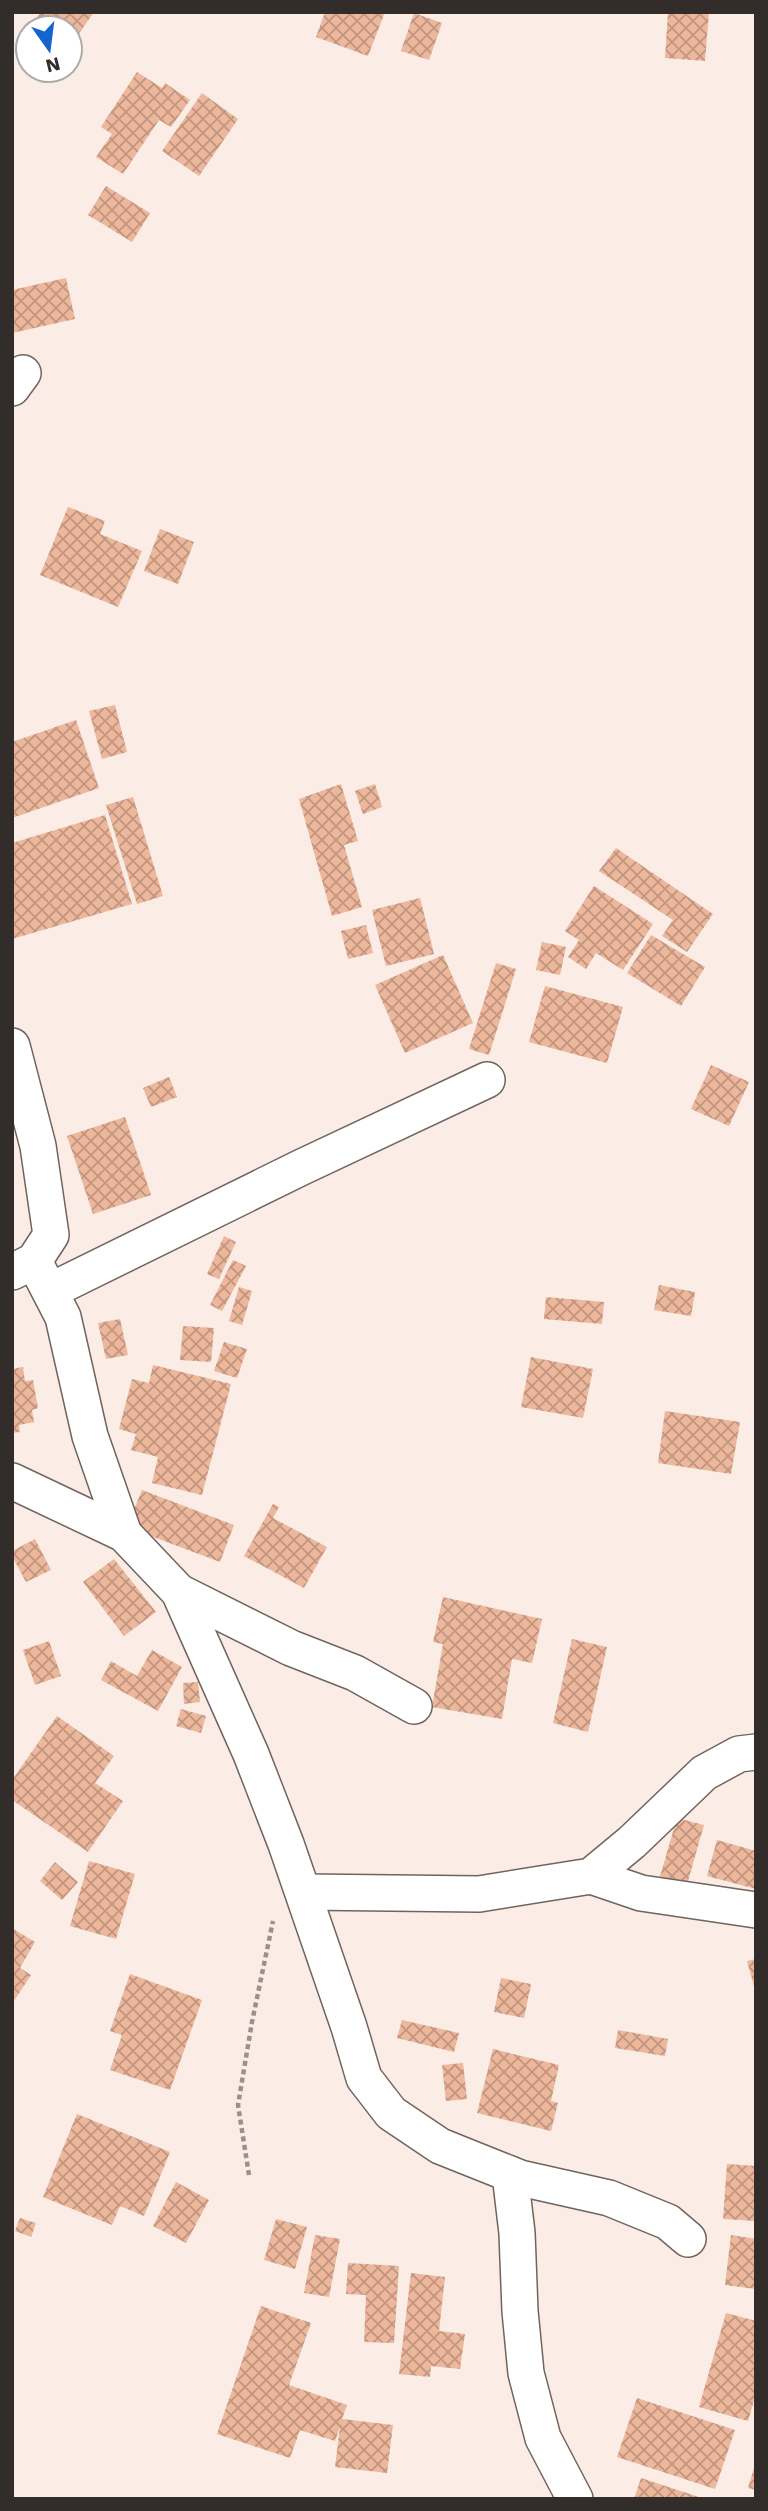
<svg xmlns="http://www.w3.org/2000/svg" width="768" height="2511" font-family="'Work Sans',sans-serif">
	<defs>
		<pattern id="building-cross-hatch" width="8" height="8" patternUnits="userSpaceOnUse" patternTransform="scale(1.75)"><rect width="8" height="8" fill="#edb79c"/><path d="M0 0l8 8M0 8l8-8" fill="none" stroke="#c1957f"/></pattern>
	</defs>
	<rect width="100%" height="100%" fill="#fbece5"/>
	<g fill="url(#building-cross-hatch)">
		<polygon points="41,12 94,12 73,42 70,40 70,28 53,28 37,17"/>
		<polygon points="325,12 385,12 368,56 316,37"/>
		<polygon points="668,12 709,12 705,61 665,58"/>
		<polygon points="414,13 442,23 429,60 401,51"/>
		<polygon points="137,72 162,88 165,83 190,100 171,127 159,120 123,174 96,157 112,134 101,127"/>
		<polygon points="202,93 238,119 199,176 162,151"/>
		<polygon points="106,186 150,213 132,242 88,215"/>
		<polygon points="66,278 75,319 12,333 12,290"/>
		<polygon points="68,507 105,521 100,534 142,551 118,607 40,575"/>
		<polygon points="160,529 194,542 178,584 144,571"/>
		<polygon points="115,705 127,752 102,759 89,711"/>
		<polygon points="76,720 99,788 12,818 12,742"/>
		<polygon points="341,784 358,841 344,845 362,907 332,916 299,799"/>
		<polygon points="375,784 382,807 363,814 355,791"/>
		<polygon points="133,797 163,896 137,904 106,805"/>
		<polygon points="105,815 132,904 12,939 12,843"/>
		<polygon points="616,848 713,914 687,952 662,936 673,920 599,871"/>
		<polygon points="594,886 653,924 623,970 596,953 586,969 568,957 579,940 565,931"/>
		<polygon points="420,898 434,954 386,966 372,910"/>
		<polygon points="366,925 373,953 348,959 341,931"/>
		<polygon points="651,935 705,967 681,1006 627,973"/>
		<polygon points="542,942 566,947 560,975 536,970"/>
		<polygon points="443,955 473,1023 405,1053 375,985"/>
		<polygon points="496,963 516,969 489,1055 469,1049"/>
		<polygon points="545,986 623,1007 607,1063 529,1042"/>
		<polygon points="711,1065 749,1082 729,1126 691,1109"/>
		<polygon points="169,1077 177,1097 151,1107 143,1088"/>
		<polygon points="125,1117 151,1195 93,1214 67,1136"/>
		<polygon points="224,1236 236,1242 219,1279 207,1274"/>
		<polygon points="233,1260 246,1266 222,1311 210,1305"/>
		<polygon points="659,1285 695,1292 691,1316 654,1310"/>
		<polygon points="239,1287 252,1291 242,1325 229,1321"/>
		<polygon points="546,1297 604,1302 602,1324 544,1319"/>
		<polygon points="120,1319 128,1355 106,1359 98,1323"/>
		<polygon points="183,1326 214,1328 211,1362 180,1360"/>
		<polygon points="224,1342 247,1349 237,1378 214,1371"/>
		<polygon points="531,1357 593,1369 583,1418 521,1407"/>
		<polygon points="153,1365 231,1384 202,1495 152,1483 158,1457 131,1450 136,1434 119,1429 132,1379 149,1383"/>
		<polygon points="23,1367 25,1381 33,1380 38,1408 32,1410 34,1422 19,1425 20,1432 12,1433 12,1369"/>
		<polygon points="665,1411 740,1422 731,1474 658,1463"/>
		<polygon points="142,1490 234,1525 220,1562 127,1527"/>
		<polygon points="273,1504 279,1507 273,1518 327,1547 304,1588 244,1556"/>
		<polygon points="35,1539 51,1570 26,1582 12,1556 12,1551"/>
		<polygon points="114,1559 156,1612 124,1636 83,1582"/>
		<polygon points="443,1597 542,1619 532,1663 512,1659 502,1719 432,1707 443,1644 433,1642"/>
		<polygon points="572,1639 607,1647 588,1732 553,1723"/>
		<polygon points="49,1641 61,1676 35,1685 23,1650"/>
		<polygon points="152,1650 182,1667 158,1711 101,1680 111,1661 137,1676"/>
		<polygon points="198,1682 200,1702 184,1704 183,1683"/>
		<polygon points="181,1709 206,1716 201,1733 176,1726"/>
		<polygon points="57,1716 114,1756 95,1783 123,1801 88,1852 12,1800 12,1780"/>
		<polygon points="677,1818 704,1825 686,1888 659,1880"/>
		<polygon points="717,1840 756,1851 756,1889 707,1876"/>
		<polygon points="89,1861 135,1874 116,1939 70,1926"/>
		<polygon points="55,1862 78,1882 62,1900 40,1881"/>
		<polygon points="12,1928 35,1942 20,1968 31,1975 12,2004"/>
		<polygon points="756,1959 756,1990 755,1990 747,1961"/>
		<polygon points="130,1974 202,2000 170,2090 110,2070 122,2035 110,2031"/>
		<polygon points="501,1978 531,1984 524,2018 494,2012"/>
		<polygon points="402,2020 459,2033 454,2052 397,2038"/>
		<polygon points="618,2030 668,2039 665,2056 615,2048"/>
		<polygon points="493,2049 559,2065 551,2101 558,2103 551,2131 477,2113"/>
		<polygon points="463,2063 467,2099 446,2101 442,2065"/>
		<polygon points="77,2114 170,2152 144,2216 120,2206 112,2225 43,2197"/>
		<polygon points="727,2164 756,2166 756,2221 723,2219"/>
		<polygon points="176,2182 209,2200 186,2243 153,2226"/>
		<polygon points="20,2218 36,2223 31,2237 15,2231"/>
		<polygon points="276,2219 307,2227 295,2269 264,2260"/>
		<polygon points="315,2235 340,2239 329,2297 304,2293"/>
		<polygon points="731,2235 756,2239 756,2289 725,2285"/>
		<polygon points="348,2263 399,2266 394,2343 364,2342 366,2295 346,2294"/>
		<polygon points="411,2273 445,2277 439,2331 465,2334 460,2369 431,2366 430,2377 399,2374"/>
		<polygon points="261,2306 311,2323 289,2385 347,2405 342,2419 393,2425 387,2473 335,2467 340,2427 335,2441 300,2430 290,2458 217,2434"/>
		<polygon points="726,2313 756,2321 756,2394 748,2421 699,2407"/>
		<polygon points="637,2398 735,2430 715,2489 617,2457"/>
		<polygon points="755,2464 756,2464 756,2490 748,2488"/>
		<polygon points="641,2478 702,2498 702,2499 634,2499"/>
	</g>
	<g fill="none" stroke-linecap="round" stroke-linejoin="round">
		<defs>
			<g id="street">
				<polyline points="12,388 23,373"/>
				<polyline points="12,1046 38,1146 51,1235 34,1261 12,1272"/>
				<polyline points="34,1261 63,1317 90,1436 124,1534"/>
				<polyline points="50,1291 302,1167 487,1080"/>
				<polyline points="12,1481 124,1534 179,1592 251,1754 286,1844 349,2027 364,2078 391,2113 440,2146 520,2178 609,2198 668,2222 688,2239"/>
				<polyline points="179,1592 291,1648 355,1673 414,1706"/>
				<polyline points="591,1876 641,1893 756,1910"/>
				<polyline points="304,1892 479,1894 591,1876 632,1842 704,1773 739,1754 756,1752"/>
				<polyline points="510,2174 517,2233 520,2311 526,2373 543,2438 575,2499"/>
			</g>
		</defs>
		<use href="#street" stroke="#70645e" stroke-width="38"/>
		<polyline stroke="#9b918c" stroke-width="4.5" stroke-dasharray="5 3.5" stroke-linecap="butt" points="249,2175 238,2105 252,2022 273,1921"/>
		<use href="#street" stroke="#fff" stroke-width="35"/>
	</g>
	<rect width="768" height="2511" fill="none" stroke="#322d2a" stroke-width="28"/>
	<g transform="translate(49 49) rotate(166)"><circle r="33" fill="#ffffff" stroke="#adabaa" stroke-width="2"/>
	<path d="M0-5L12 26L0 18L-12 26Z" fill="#1364ce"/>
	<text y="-10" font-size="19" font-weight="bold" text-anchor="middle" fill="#322d2a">N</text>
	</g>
</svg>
